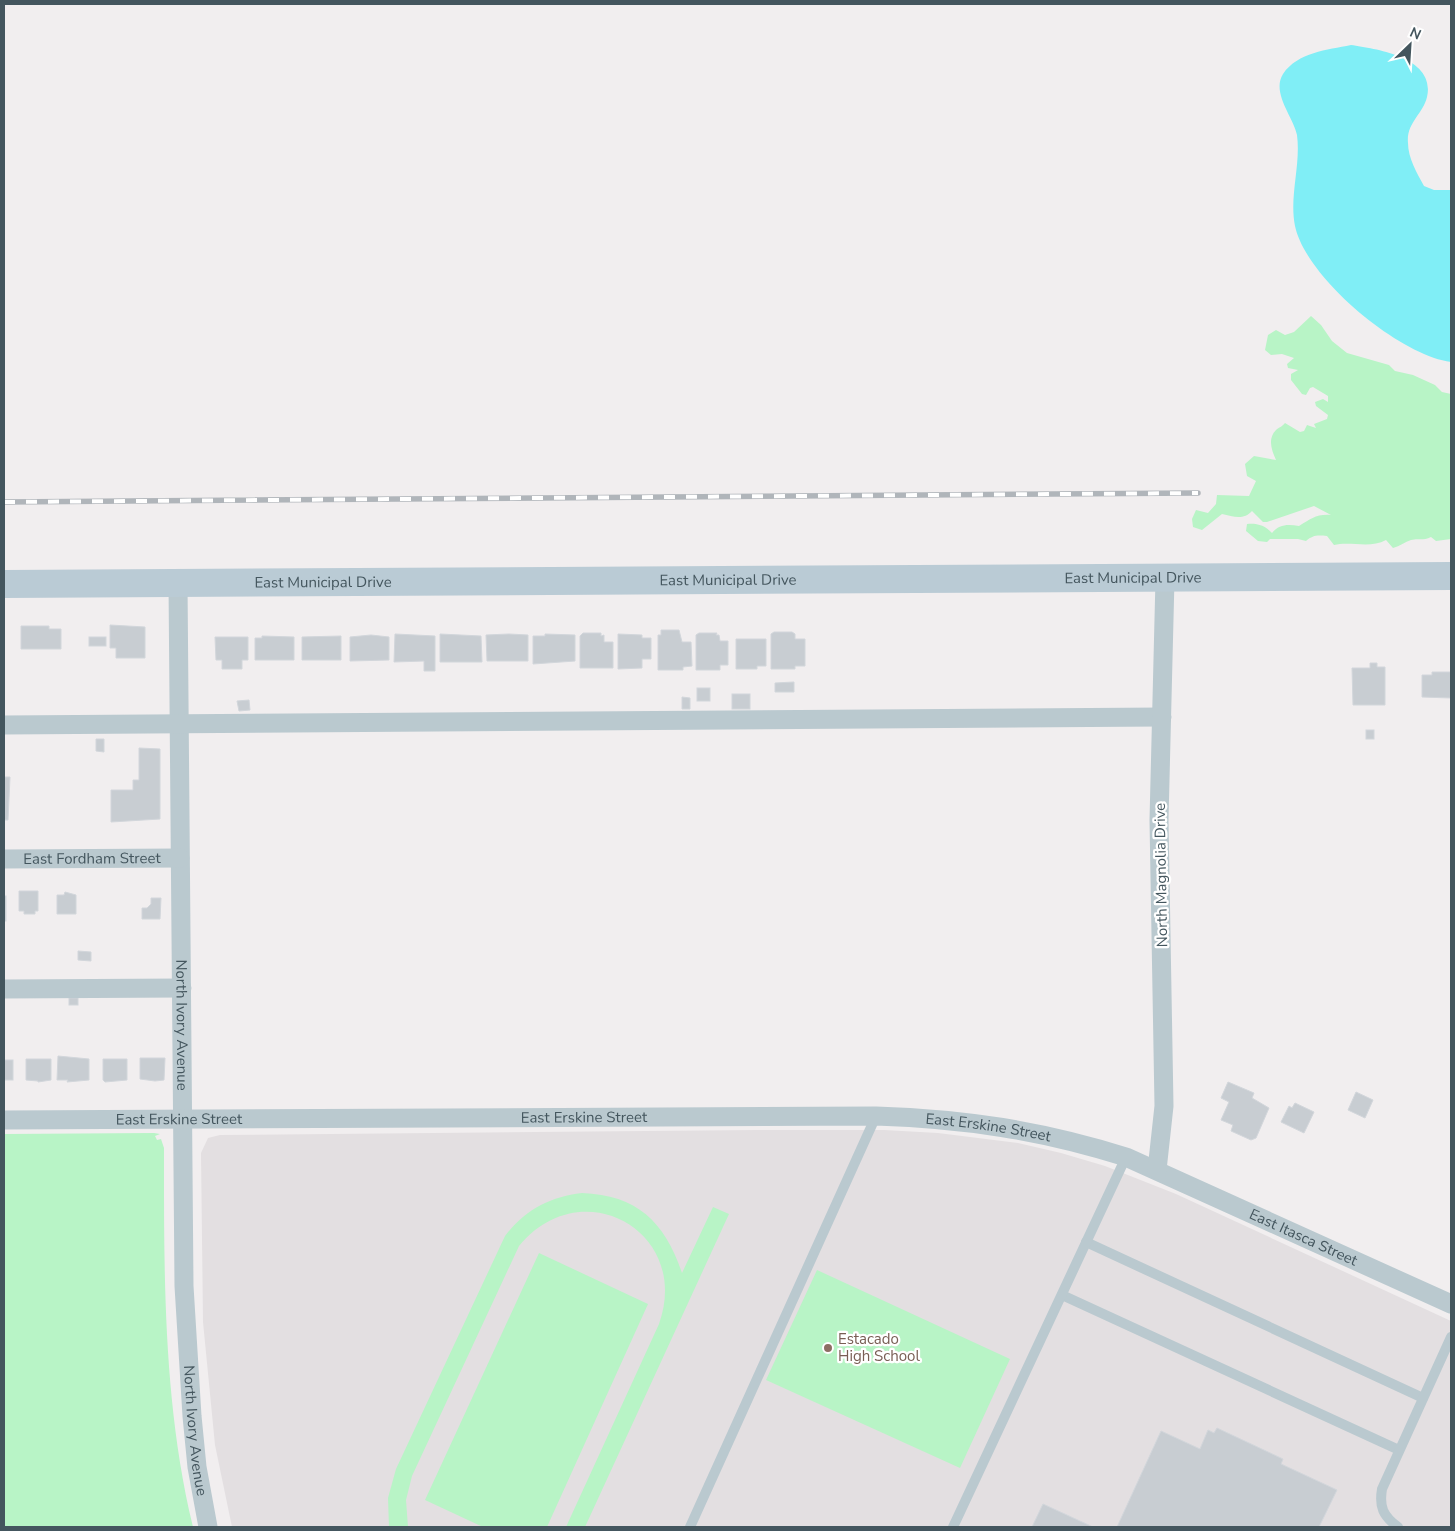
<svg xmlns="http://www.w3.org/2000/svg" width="1455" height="1531" font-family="'Nunito Sans',sans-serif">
	<rect width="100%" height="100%" fill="#f1eeef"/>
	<polygon fill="#e3dfe1" points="756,1130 884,1130 938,1133 1018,1143 1061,1153 1105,1166 1176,1194 1451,1321 1451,1527 232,1527 215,1445 203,1322 201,1153 208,1138 220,1135"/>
	<g fill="#b8f4c6">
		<path d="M1311,316L1321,325L1332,341L1347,353L1389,365L1395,371L1413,375L1435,385L1442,392L1451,394V539L1436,541L1431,537C1423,541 1418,538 1411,540C1405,542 1400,546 1393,548L1386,540C1370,549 1351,541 1334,545L1327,536C1317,535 1313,535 1306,541L1298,539H1270L1267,542L1258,541L1246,531L1247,524C1256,523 1265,525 1272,533C1279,524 1288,524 1299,526C1311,519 1316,514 1331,515L1314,506L1267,522H1263L1252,511C1244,520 1234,517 1222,514L1202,530L1193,527L1192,519L1196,510L1208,513L1216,504L1217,495L1249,496L1256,481L1247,476L1245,464L1254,456L1276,460C1272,451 1267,439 1276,430C1279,427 1282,427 1285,423L1300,432L1304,431L1307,425L1316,428L1314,424L1327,419L1328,415L1316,406L1315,402L1323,399L1328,402V396L1313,387L1310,388L1306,395L1302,394L1291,380V374L1298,370L1288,368L1287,364L1294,358L1282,354L1271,355L1265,350L1268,335L1276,330L1285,335L1294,332Z"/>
		<path d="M154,1133L160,1134L155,1136L157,1140L161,1139L164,1148C164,1275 163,1403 193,1527H4V1134Z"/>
		<path d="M582,1193C637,1195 665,1222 682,1273L713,1207L729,1214L585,1527H566L659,1324C692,1231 581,1170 519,1246L412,1476L406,1500L408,1527H389L388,1498L396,1469L505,1236C525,1210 549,1197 582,1193Z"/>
		<polygon points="539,1253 648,1304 547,1527 483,1527 425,1500"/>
		<polygon points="817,1270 1010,1359 960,1468 766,1380"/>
	</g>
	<path fill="#80eef6" d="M1351,45C1378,49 1436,58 1427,97C1423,114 1406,123 1408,143C1408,158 1417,173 1424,186L1434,190H1451V362C1399,355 1306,278 1295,226C1289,196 1301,165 1297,135C1294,118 1271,93 1283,74C1298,52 1327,50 1351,45Z"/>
	<g fill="#c8cdd2" stroke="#d2d6db">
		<polygon points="110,625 145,627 145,658 116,658 116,648 110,648"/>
		<polygon points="21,626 49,626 49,629 61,629 61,649 21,649"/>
		<polygon points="661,630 679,630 682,642 691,642 692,666 683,667 683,670 658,670 658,635 661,635"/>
		<polygon points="774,632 792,632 795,634 795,639 805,639 805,666 795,666 795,669 771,669 771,634"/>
		<polygon points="583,633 601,633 601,636 604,635 604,642 613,642 613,668 580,668 580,636"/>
		<polygon points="699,633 717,633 716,635 719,635 720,641 728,641 728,665 720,665 720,670 696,670 696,635"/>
		<polygon points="395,634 435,636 435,671 424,671 424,661 394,662"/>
		<polygon points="440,634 481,636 482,662 440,662"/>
		<polygon points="509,634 528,635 528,661 487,661 486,635"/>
		<polygon points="545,634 575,635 575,661 533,664 533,636 545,636"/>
		<polygon points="618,634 642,635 642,638 651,638 651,659 642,659 642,668 618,669"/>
		<polygon points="371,635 389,637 389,660 350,661 350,637"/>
		<polygon points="262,636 294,637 294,660 255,660 255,638 262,638"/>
		<polygon points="341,636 341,660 302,660 302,637"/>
		<rect x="89" y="637" width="17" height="9"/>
		<polygon points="215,637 248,637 248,660 242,660 242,669 222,669 222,660 216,660"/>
		<polygon points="736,639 766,639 766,666 757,666 757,669 736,669"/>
		<polygon points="1370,663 1377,663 1377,667 1385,667 1385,705 1353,705 1352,668 1370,668"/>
		<polygon points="1432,672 1451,672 1451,698 1422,697 1422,675 1432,675"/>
		<polygon points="794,682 794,692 775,692 775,683"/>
		<rect x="697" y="688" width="13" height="13"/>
		<rect x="732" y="694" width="18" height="15"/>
		<polygon points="682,697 690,698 690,709 682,709"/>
		<polygon points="249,700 250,710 239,711 237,701"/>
		<rect x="1366" y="730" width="8" height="9"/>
		<polygon points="96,739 104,739 104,752 96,751"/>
		<polygon points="139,748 160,749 160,819 111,822 111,790 133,790 133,780 139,780"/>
		<polygon points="4,777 10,777 8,820 4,820"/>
		<polygon points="19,891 38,891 38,911 35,911 35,914 24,914 24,911 19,911"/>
		<polygon points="65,892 76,895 76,914 57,914 57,895 64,895"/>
		<rect x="4" y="896" width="2" height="25"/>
		<polygon points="151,898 161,898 160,919 142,919 142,908 147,908 151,904"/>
		<polygon points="78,951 91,952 91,961 78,960"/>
		<rect x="69" y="998" width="9" height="7"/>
		<polygon points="58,1056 89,1059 89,1080 67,1082 68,1080 57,1080"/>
		<polygon points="140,1058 165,1058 164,1080 155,1081 140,1079"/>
		<polygon points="26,1059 51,1059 51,1080 38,1082 38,1081 26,1080"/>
		<polygon points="103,1059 127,1059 127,1080 105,1082 103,1080"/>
		<rect x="4" y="1060" width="9" height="20"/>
		<polygon points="1228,1082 1254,1093 1252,1098 1269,1108 1256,1138 1251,1140 1231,1131 1233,1125 1221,1120 1229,1102 1221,1098"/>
		<polygon points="1356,1092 1373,1100 1365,1118 1348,1110"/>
		<polygon points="1295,1103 1314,1112 1304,1133 1281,1122 1289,1106 1292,1108"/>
		<polygon points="1217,1428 1283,1459 1281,1464 1337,1490 1319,1527 1117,1527 1161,1431 1200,1449 1208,1430 1214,1433"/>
		<polygon points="1043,1504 1093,1527 1032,1527"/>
	</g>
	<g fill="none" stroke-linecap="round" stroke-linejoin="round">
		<g stroke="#bac9cf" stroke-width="10">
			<polyline points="1086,1242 1423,1398"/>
			<polyline points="1062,1295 1399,1450"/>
			<polyline points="690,1527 876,1116"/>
			<polyline points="953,1527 1126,1157"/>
			<path d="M1398,1527C1383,1516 1379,1507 1382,1489L1451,1337"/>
		</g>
		<g stroke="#bac9cf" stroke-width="19">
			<path id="s1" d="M178,583L184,1286L192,1416L197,1467L208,1527"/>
			<polyline points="4,725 1162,717"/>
			<path id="s2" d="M4,859L180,858"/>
			<polyline points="4,989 182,988"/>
			<path id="s3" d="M4,1120L876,1116C965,1119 1040,1130 1126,1157L1451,1304"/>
			<polyline points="1157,1170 1164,1106 1159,820 1165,579"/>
		</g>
		<path stroke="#bacbd5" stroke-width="28" id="s4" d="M4,584L1451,576"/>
		<defs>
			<polyline id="rail" points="4,502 1198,493"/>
		</defs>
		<use href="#rail" stroke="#b0b5ba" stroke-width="5.5"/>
		<use href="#rail" stroke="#fff" stroke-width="4" stroke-dasharray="11" stroke-linecap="butt"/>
	</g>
	<circle fill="#8d6e63" stroke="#fff" stroke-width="2" cx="828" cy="1348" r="5"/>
	<g text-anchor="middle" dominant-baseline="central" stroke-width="4.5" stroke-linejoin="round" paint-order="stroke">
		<g font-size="15" fill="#44565e" stroke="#fff">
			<text stroke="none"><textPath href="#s4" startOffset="1129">East Municipal Drive</textPath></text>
			<text stroke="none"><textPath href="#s4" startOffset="724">East Municipal Drive</textPath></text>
			<text stroke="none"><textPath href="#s4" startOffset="319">East Municipal Drive</textPath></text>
			<text stroke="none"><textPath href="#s2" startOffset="88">East Fordham Street</textPath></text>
			<text transform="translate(1161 875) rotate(-91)">North Magnolia Drive</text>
			<text stroke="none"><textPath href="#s1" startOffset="442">North Ivory Avenue</textPath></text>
			<text stroke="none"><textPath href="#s3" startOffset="580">East Erskine Street</textPath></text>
			<text stroke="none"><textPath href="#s3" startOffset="175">East Erskine Street</textPath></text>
			<text stroke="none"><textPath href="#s3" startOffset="985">East Erskine Street</textPath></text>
			<text stroke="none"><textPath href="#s3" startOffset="1321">East Itasca Street</textPath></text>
			<text stroke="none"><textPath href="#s1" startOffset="848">North Ivory Avenue</textPath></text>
		</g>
		<g font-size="15" fill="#785e54" stroke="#fff" text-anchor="start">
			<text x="838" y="1339">Estacado<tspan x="838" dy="17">High School</tspan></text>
		</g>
	</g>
	<rect width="1455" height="1531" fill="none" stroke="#44565e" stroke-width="10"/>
	<g transform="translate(1410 45) rotate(25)" stroke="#ffffff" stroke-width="4" paint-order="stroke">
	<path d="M0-4L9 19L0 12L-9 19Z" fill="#44565e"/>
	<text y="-8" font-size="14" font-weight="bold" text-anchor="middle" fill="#44565e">N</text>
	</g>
</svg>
